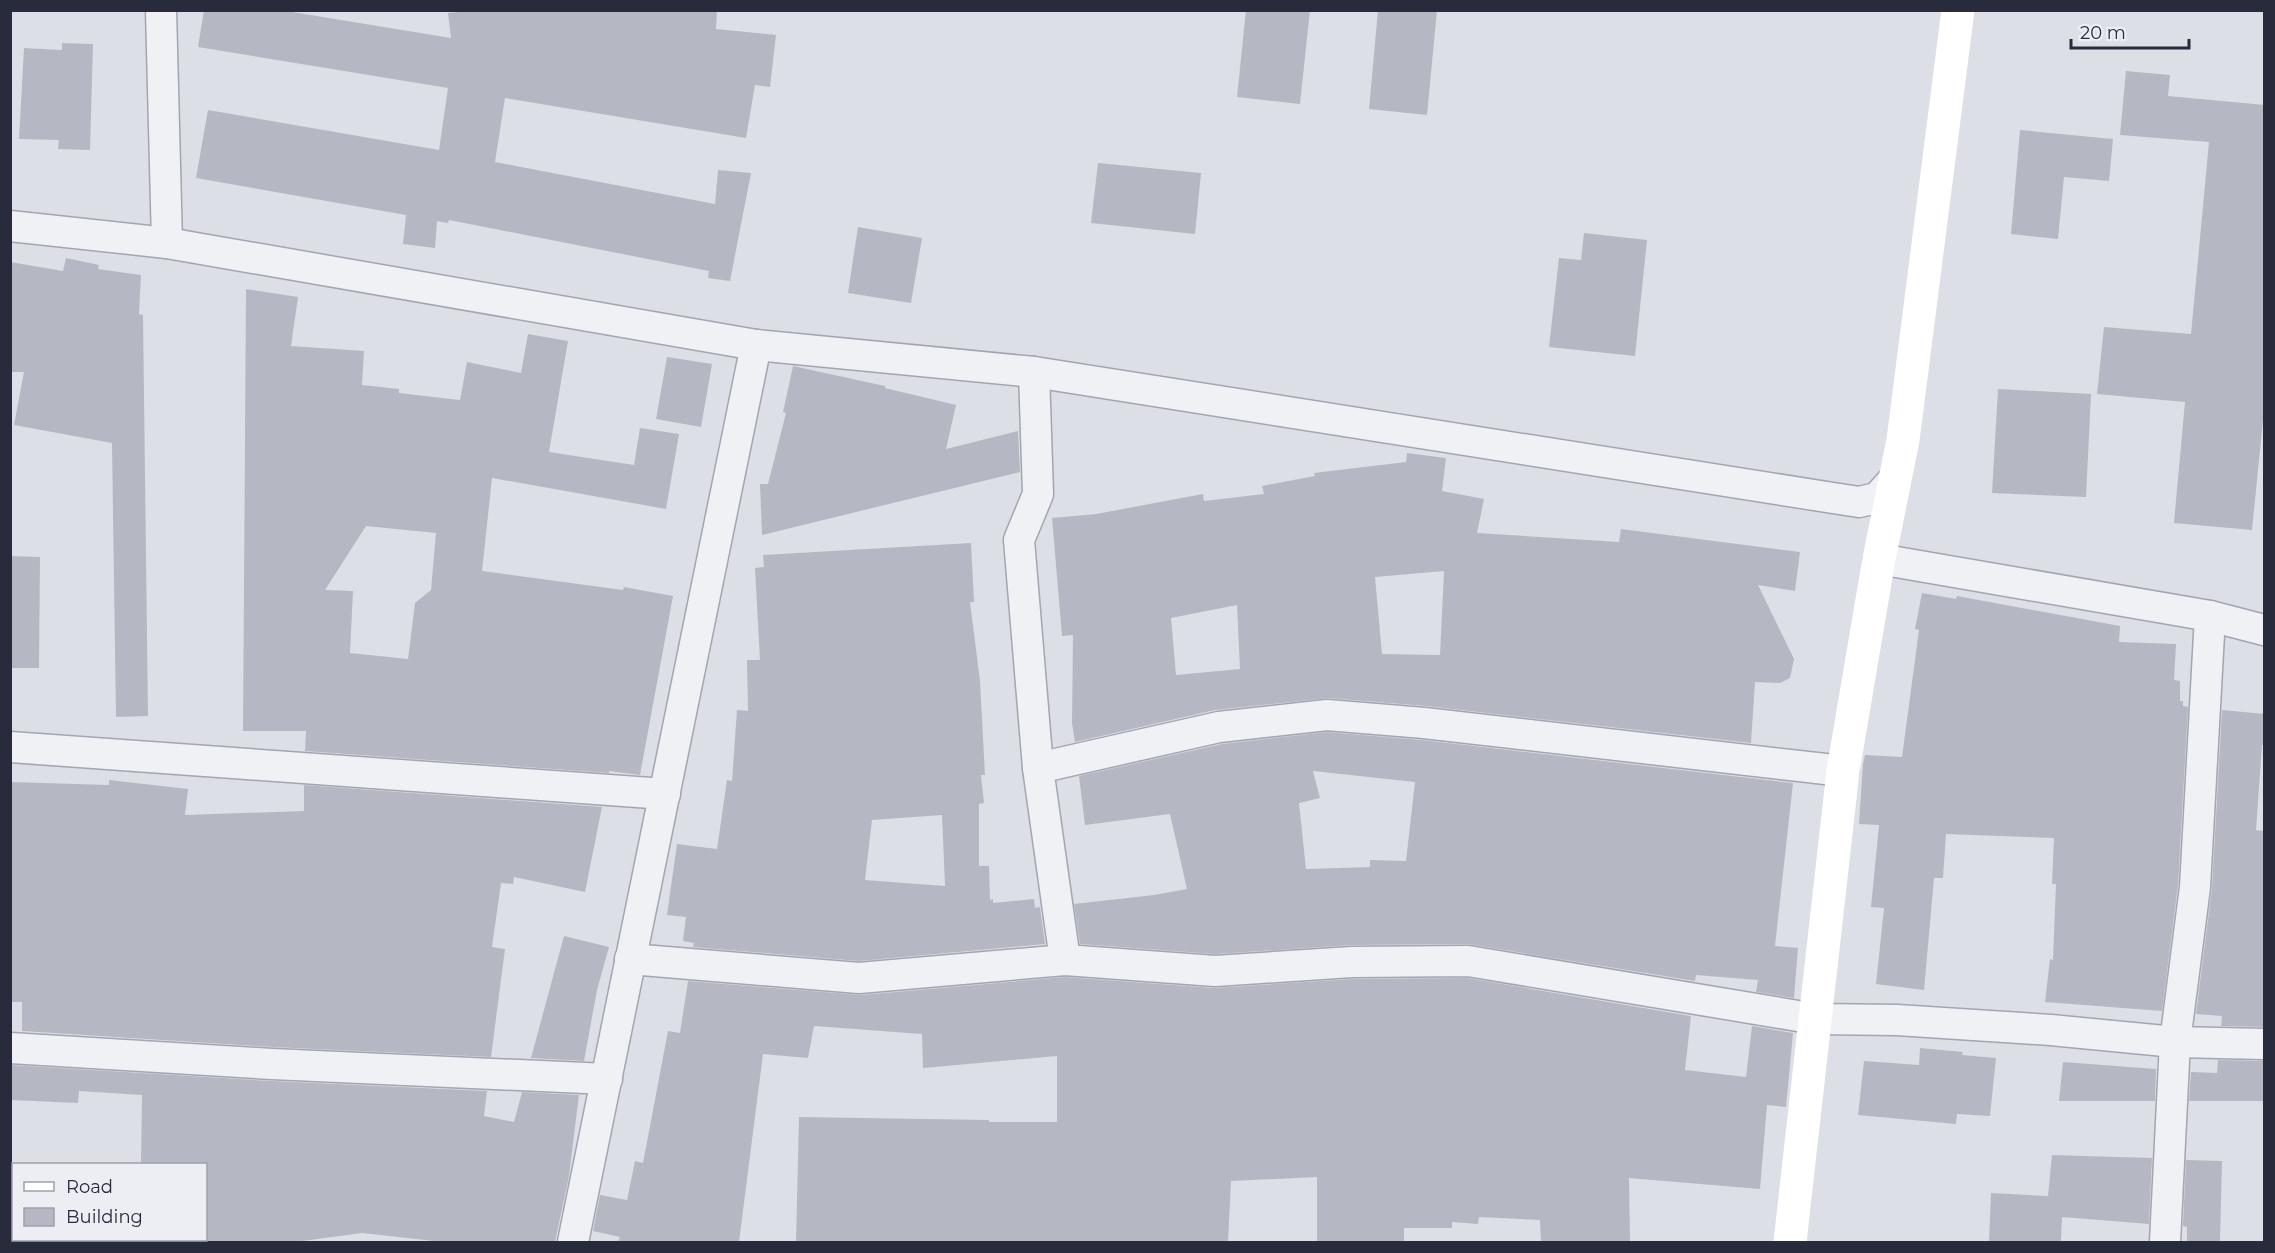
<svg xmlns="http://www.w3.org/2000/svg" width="2275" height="1253" font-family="Montserrat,sans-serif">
	<rect width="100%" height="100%" fill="#dddfe6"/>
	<g fill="#b5b8c3" fill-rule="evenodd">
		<polygon points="204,10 280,10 451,38 448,13 479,10 717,10 716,29 776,35 770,87 755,85 746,138 505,98 495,162 715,204 718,170 751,173 730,281 708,278 709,271 449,220 448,223 437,221 435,248 403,244 406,215 196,178 208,110 439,150 448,88 198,47"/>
		<polygon points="1246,10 1310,10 1300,104 1237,97"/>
		<polygon points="1378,10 1437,10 1427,115 1369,109"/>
		<polygon points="62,43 93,44 90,150 58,149 59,140 19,139 24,48 62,50"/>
		<polygon points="2126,71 2170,75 2168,96 2265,105 2265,400 2252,530 2174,523 2185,402 2097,394 2104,327 2191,334 2209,142 2120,135"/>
		<polygon points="2020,130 2113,139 2109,181 2064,177 2058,239 2011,234"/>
		<polygon points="1098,163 1201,173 1195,234 1091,223"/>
		<polygon points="858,227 922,238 911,303 848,293"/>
		<polygon points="1584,233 1647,240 1635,356 1549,347 1559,258 1581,260"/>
		<polygon points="66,258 99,265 98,269 141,275 139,314 143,315 148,716 116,717 112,443 14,425 24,372 10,372 10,262 63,271"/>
		<path d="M246,289L298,297L291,346L364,351L362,385L399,389V393L460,400L467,362L521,373L528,334L568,341L549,452L634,465L640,428L679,434L666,509L492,478L482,571L623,590L624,587L673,596L640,775L609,771V773L305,751L306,731H243ZM366,526L436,533L431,590L415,603L408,659L350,653L353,591L325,590Z"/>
		<polygon points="667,357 712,364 701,427 656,419"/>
		<polygon points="793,366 885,386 885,388 956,405 946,449 1018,431 1020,472 762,535 760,484 768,484 786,413 783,412"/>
		<polygon points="1998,389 2091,394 2086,497 1992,493"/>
		<path d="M1407,453L1446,458L1442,491L1484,499L1477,533L1619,542L1621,529L1800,552L1795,591L1758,585L1794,659L1790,678L1780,683L1755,682L1751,743L1426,706L1328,698L1215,710L1075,742L1072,723L1073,635L1062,636L1052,518L1096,514L1203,494L1204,501L1264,494L1262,486L1315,476L1314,473L1406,462ZM1444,571L1440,655L1382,654L1375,577ZM1237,605L1240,669L1176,675L1171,618Z"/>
		<path d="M971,543L974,602H970L980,681L985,775H981L984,803L979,804V866H989L990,900L993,899V903L1034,899L1035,908L1040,907L1045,944L859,961L693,947L694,943L683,941L686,917L667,915L677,844L717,849L727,780L732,781L737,710L748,711L747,660H760L755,568L764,567L763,555ZM942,815L945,886L865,880L872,820Z"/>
		<polygon points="10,556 40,557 39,668 10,668"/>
		<polygon points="1922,593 1956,599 1957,596 2120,626 2119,642 2176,644 2174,680 2180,681 2180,701 2183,701 2183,706 2188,707 2178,885 2162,1011 2045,1002 2050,959 2053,960 2056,884 2052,884 2054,838 1946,834 1943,878 1934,878 1924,990 1876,984 1884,908 1871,907 1879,825 1859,824 1863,764 1865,755 1902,757 1919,630 1915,629"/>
		<polygon points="2222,710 2265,714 2265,745 2262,745 2256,830 2265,831 2265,1027 2221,1026 2222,1016 2196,1014 2212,888"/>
		<path d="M1327,732L1422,740L1793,783L1775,946L1798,948L1794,998L1756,992L1758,980L1696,975L1695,981L1468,944L1352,945L1215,954L1080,944L1074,904L1154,895L1187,889L1170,814L1085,825L1079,776L1222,744ZM1313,771L1415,782L1406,861L1370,860V867L1306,869L1299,803L1320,798Z"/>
		<polygon points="109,780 188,789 185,815 304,811 304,785 602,807 585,892 514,877 513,884 501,883 492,947 505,949 491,1057 273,1047 22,1031 22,1002 10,1002 10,782 109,785"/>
		<polygon points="564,936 609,947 597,990 584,1061 531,1058"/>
		<polygon points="1065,977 1214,988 1353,979 1467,978 1691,1016 1685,1070 1746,1077 1752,1026 1793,1033 1786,1107 1767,1105 1760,1189 1629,1178 1630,1242 1541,1242 1540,1220 1479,1217 1478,1224 1452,1222 1452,1228 1404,1228 1404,1242 1317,1242 1317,1177 1231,1181 1228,1242 796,1242 799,1117 989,1120 989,1122 1057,1122 1057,1056 923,1068 922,1034 814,1026 808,1058 763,1054 739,1242 618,1242 620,1237 593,1231 600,1195 627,1200 635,1161 643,1163 668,1031 680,1033 688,981 861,995"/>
		<polygon points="1920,1048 1963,1052 1962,1055 1996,1058 1990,1116 1957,1114 1956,1124 1858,1115 1864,1061 1919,1065"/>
		<polygon points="2218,1060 2265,1061 2265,1101 2189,1101 2191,1072 2217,1073"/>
		<polygon points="2063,1062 2156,1069 2155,1101 2059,1101"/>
		<polygon points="10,1065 271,1081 487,1091 484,1116 514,1122 522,1092 579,1095 569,1176 555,1242 443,1242 362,1233 295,1242 206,1242 206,1164 141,1164 142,1095 79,1091 78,1103 10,1100"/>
		<polygon points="2052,1155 2152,1158 2149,1224 2062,1217 2061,1241 1989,1242 1991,1193 2048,1196"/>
		<polygon points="2186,1160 2222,1161 2220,1242 2187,1242 2187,1227 2183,1226"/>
	</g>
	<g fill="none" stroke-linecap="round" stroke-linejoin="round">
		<defs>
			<g id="street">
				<polyline points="161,10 167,243"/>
				<polyline points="10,226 167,243 756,345 1034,372 1833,498 1859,502 1877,498 1895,478"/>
				<polyline points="1034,372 1038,494 1019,540 1038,768 1065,960"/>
				<polyline points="1879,559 2210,616 2264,630"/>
				<polyline points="10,747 665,794"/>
				<polyline points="1038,768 1219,727 1327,715 1424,723 1843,771"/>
				<polyline points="630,959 859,978 1065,960 1215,971 1352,962 1468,961 1816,1019 1897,1020 2051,1030 2175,1042 2264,1044"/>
				<polyline points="10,1048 272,1064 607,1079"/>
				<polyline points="573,1242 756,345"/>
				<polyline points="2165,1242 2175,1042 2195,887 2210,616"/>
			</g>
		</defs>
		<use href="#street" stroke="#a3a5b0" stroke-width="33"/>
		<use href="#street" stroke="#f0f1f5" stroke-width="30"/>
		<polyline stroke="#fff" stroke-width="33" points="1790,1242 1843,771 1879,559 1903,440 1958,10"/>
	</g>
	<rect width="2275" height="1253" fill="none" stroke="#282b3c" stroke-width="24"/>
	<rect x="12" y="1163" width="195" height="78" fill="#eceef4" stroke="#9ea0aa" stroke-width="1.5"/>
	<rect x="24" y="1182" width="30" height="9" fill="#ffffff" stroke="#9ea0aa" stroke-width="1.5"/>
	<text x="66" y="1193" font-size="18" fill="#282b3c">Road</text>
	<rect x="24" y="1208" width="30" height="18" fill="#b5b8c3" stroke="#9ea0aa" stroke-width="1.5"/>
	<text x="66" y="1223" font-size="18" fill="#282b3c">Building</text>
	<path d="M2071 39v9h118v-9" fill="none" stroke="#282b3c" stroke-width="3"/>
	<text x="2080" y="39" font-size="18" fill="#282b3c" stroke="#eceef4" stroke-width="4.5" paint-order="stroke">20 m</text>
</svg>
